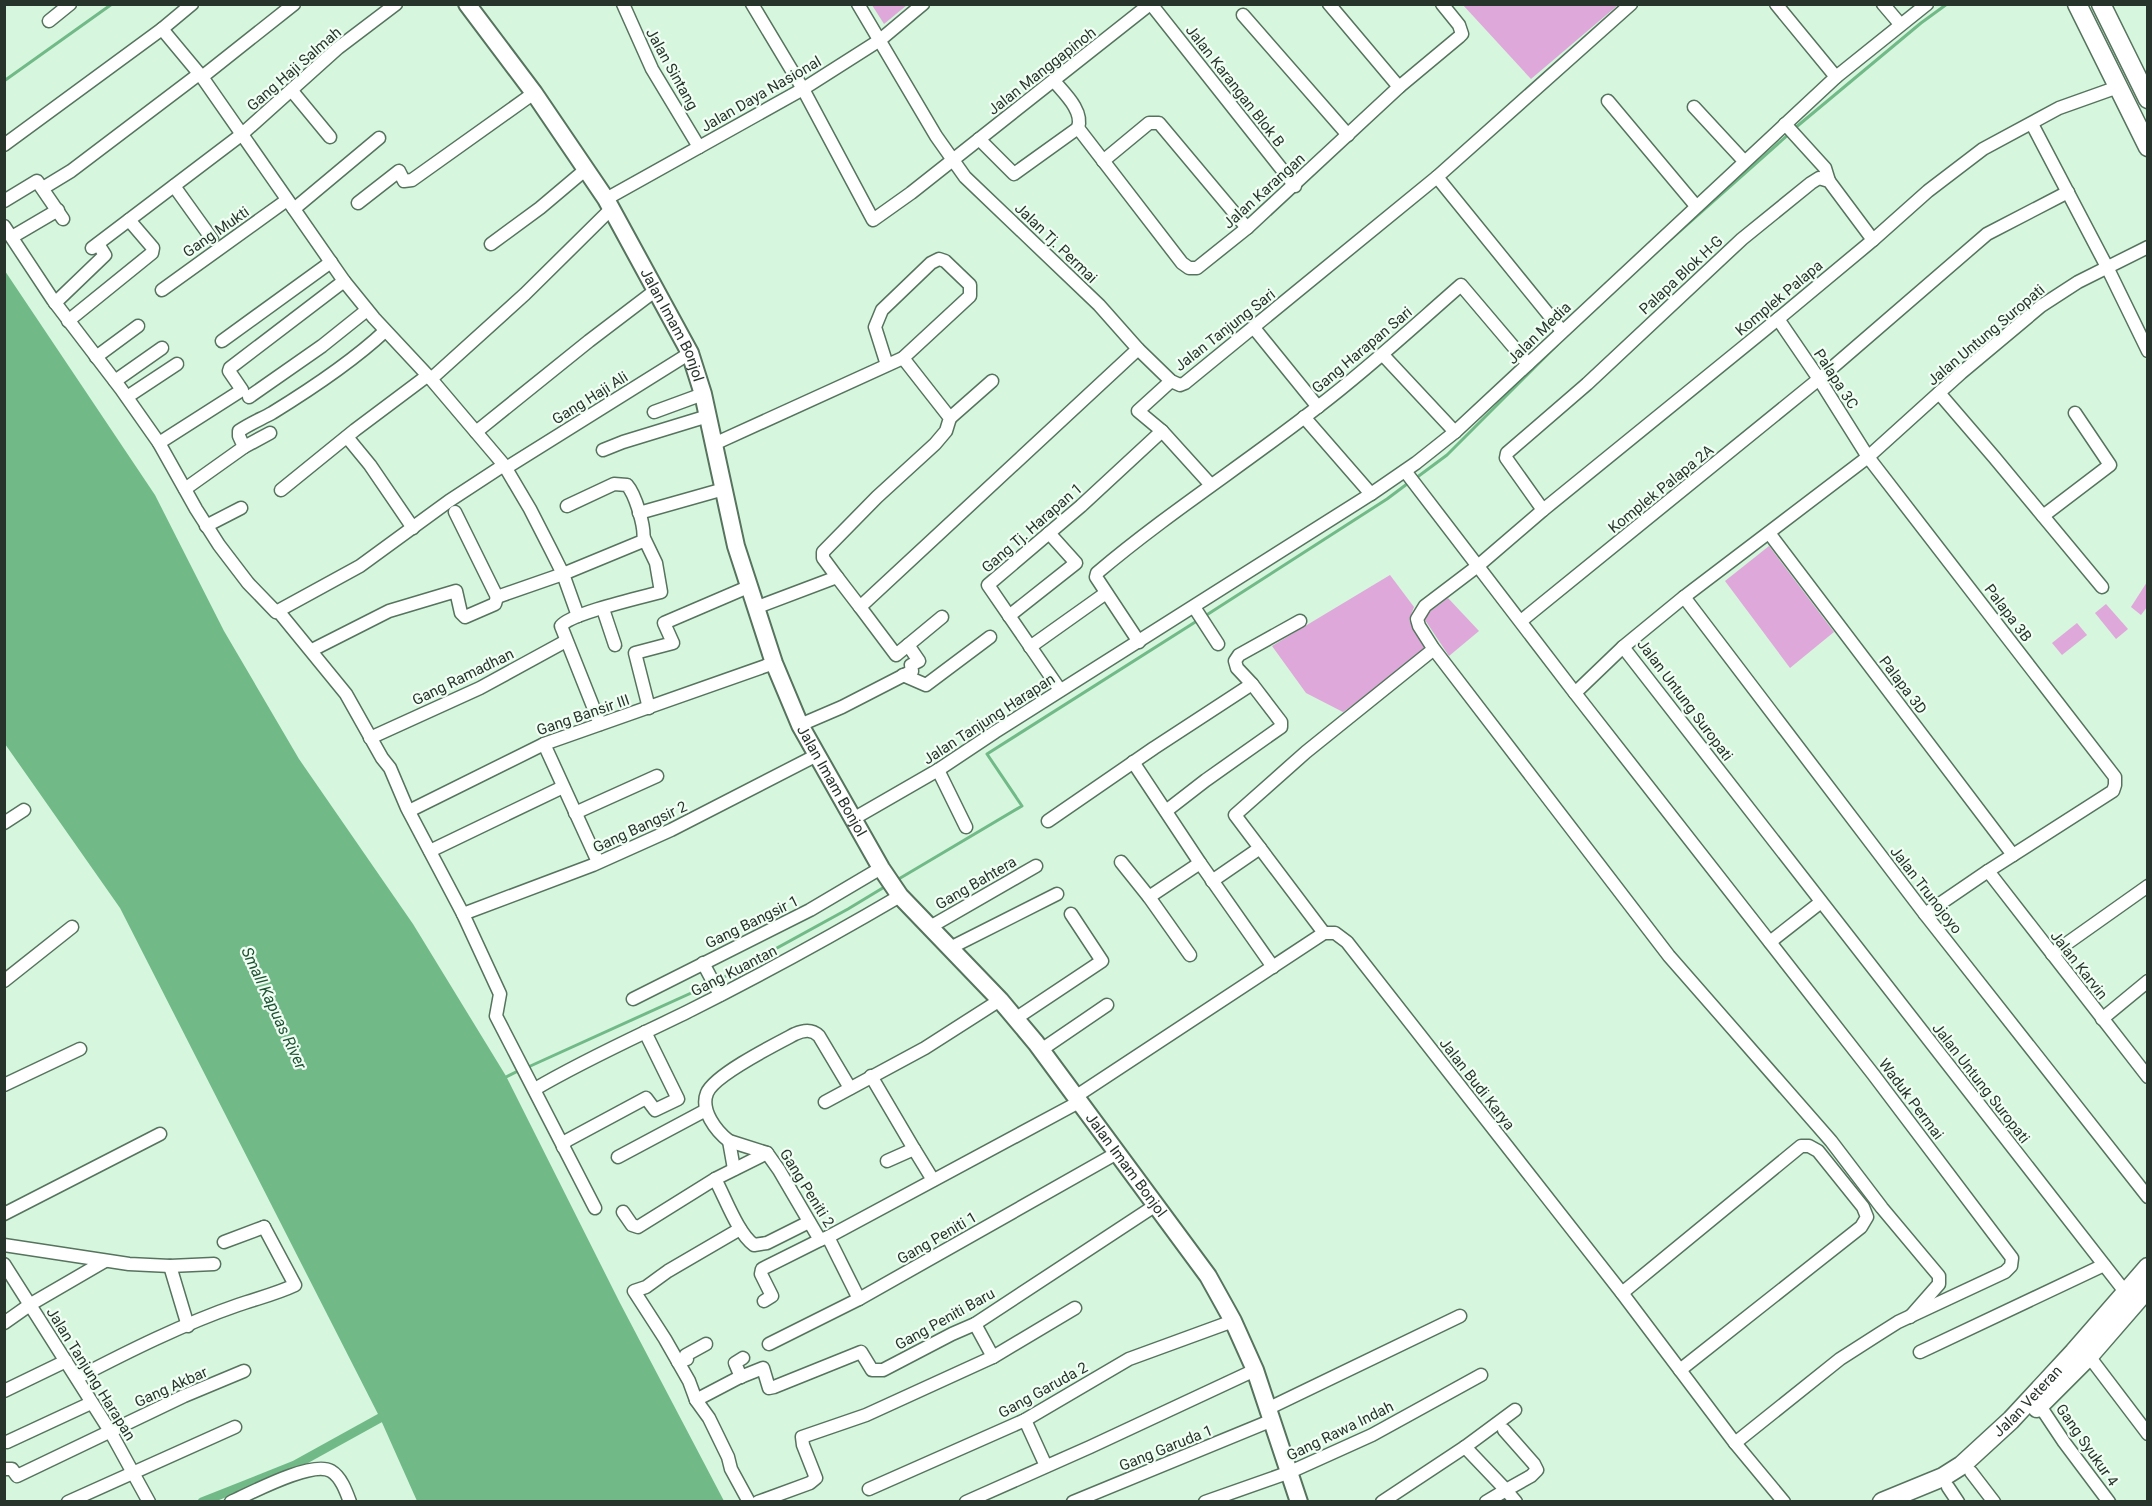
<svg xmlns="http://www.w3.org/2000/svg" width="2152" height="1506" font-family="Roboto,sans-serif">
	<rect width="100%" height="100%" fill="#d6f6de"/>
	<g fill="#dfa8da">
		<polygon points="872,5 907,5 884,24"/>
		<polygon points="1463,5 1618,5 1531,79"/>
		<polygon points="1769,546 1834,632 1790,668 1725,581"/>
		<polygon points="1390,575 1414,607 1409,620 1429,652 1343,712 1306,693 1272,646"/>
		<polygon points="2147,582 2147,607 2141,615 2131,607"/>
		<polygon points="1448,598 1479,631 1449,656 1423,617"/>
		<polygon points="2106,604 2128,629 2116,639 2095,613"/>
		<polygon points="2077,623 2087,635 2062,655 2052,643"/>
	</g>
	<polygon fill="#71ba88" points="5,271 155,495 224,631 299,759 413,924 506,1076 620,1303 724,1501 417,1501 380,1418 120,908 5,744"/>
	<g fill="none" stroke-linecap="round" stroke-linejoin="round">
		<g stroke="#71ba88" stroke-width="3">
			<polyline points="4,81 112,4"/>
			<polyline points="1795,128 1921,23 1947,4"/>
			<polyline points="1661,248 1790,133"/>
			<polyline points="1416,478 1447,455 1557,345"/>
			<polyline points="1205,616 1387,499 1411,481"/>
			<polyline points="897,880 1022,806 987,754 1200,619"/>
			<polyline points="717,981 848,909 886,886"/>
			<polyline points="526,1068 711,984"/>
			<polyline points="504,1078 520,1070"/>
		</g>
		<polyline stroke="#71ba88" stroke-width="9" points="202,1502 295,1465 380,1418"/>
		<defs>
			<g id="minor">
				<polyline points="623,4 652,69 699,147"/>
				<polyline points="752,4 803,89 873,220 911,193 1150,4"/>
				<polyline points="858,4 936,136 965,177 1099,305 1138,349 1171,381 1180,385 1185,383 1437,177 1631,4"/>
				<polyline points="1151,4 1295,186"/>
				<polyline points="1329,4 1399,87"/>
				<polyline points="1776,4 1836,77"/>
				<polyline points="1883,4 1900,24"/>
				<polyline points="1243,15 1348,135"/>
				<polyline points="49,21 70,4"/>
				<polyline points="162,29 192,4"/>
				<polyline points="202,77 294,4"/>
				<path d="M1054,81C1064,93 1084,111 1078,128"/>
				<polyline points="292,91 330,137"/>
				<polyline points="1608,101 1696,206"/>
				<polyline points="1694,107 1744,161"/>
				<polyline points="1785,124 1825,168 1829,181"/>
				<polyline points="2032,124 2107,267 2148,351"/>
				<polyline points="979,139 1014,174 1078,128 1182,263 1189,268 1197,268 1247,228 1399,87 1459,37 1462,34 1459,25 1442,4"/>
				<polyline points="4,145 162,29 202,77 344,281 374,318 431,379 504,465 530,509 551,550 563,574 578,616"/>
				<polyline points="1103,161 1149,123 1159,123 1247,228"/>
				<polyline points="1437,177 1562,331"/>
				<polyline points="174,186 212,239"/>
				<polyline points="43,188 71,171 199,74"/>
				<polyline points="606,199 803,89 880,40 923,4"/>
				<polyline points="4,201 37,181 63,219"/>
				<polyline points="358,203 399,171 404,181 412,180 534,93"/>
				<polyline points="294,209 379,138"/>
				<polyline points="4,226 53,300 121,389 159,443 196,509 219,545 248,583 276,612 360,566 449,501 504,465"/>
				<polyline points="12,237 58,210"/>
				<polyline points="491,244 540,208 585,170"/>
				<polyline points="92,248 241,135 338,48 396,4"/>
				<polyline points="162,290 287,200"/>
				<polyline points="55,303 105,255 98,244"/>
				<polyline points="1778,319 1819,379 1868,457 2115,777 2115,785 2113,791 1988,871 1925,914"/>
				<polyline points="68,321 152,253 153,248 129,220"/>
				<polyline points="1254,328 1318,407"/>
				<polyline points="222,341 331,262"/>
				<polyline points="1383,355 1455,432"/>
				<polyline points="96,357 138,326"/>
				<polyline points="431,379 525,294 611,209"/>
				<polyline points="115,381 162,348"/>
				<polyline points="1171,381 1138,411 1162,431 1210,484"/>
				<polyline points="1939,393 1994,457 2102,587"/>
				<polyline points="127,397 177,364"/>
				<polyline points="249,397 322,346 367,310"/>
				<polyline points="654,412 703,394"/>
				<polyline points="1304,417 1371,494"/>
				<polyline points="950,418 992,381"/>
				<polyline points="476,432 589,341 656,290"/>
				<polyline points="347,437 370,465 413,528"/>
				<polyline points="159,443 242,390 229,371 230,368 344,281"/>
				<polyline points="714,444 903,358 970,296 970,285 945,261 939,259 931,263 882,310 875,327 887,365"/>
				<polyline points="244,447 270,433"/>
				<polyline points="603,450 623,442 708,416"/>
				<polyline points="506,468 690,353"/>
				<polyline points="1405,471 1575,693 1623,647 1684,597 1868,457 1961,373 2041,306 2078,282 2148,247"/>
				<path d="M185,489L244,447L239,436V431C249,424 261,419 272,413C311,389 352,362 385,331"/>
				<polyline points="281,490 355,430 427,376"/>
				<polyline points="1543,510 1506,458 1507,453 1587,384 1742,239 1811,183 1819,178 1829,181 1873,240"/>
				<path d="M455,512L497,597L563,574L643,541C646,528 635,494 627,485L614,484L567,506"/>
				<polyline points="639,513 724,489"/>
				<polyline points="2043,516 2110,465 2075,413"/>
				<polyline points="206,526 241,508"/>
				<polyline points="1769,533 2013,855"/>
				<polyline points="837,577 823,558 823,552 877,497 935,444 946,431 950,418 903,358"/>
				<polyline points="1684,597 1925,914 2148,1197"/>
				<polyline points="860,607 896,655 942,617"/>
				<polyline points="1194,607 1218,644"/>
				<polyline points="755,608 837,577 860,607 1138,349"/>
				<polyline points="603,609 615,645"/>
				<polyline points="279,612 346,694 382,758 390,768 407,808 463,914 593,865 671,830 817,755"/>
				<polyline points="1009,616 1076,563 1049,533"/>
				<polyline points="1521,621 1819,379 1987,234 2068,192"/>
				<path d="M1139,642L1096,577L1097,573C1168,513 1246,463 1319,406C1369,368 1414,326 1461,285L1528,364"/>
				<polyline points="1030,647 1106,593"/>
				<polyline points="1623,647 2126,1293"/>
				<polyline points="312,650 389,611 456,591 461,613 465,617 495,604 497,597"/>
				<polyline points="903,675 926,685 990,637"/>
				<polyline points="1060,690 988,585 1081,506 1162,431"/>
				<polyline points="1575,693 1873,1074 2012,1258 2011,1266 2005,1272 1898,1322 1879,1334 1840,1359 1735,1443"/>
				<polyline points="649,708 635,653 673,643 664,623 748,587"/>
				<path d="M600,724L561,626C571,613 643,597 661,592L656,563L644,538"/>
				<polyline points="800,725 842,707 912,671 911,665 919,661 908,645"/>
				<polyline points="370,738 480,688 566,641"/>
				<polyline points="544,744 598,862"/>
				<polyline points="1133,762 1200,863 1273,967"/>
				<polyline points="938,770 966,827"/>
				<polyline points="409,811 544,744 774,663"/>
				<polyline points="1166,811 1206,780 1281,727 1281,722 1252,684 1237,668 1235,661 1239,655 1300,621"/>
				<polyline points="575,813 657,776"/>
				<polyline points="853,819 938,770 995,732 1371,494 1416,463 1455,432 1836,77 1927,4"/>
				<polyline points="1048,821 1154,748 1252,684"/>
				<polyline points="4,823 24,810"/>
				<polyline points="430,851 563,787"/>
				<polyline points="1121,862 1149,897 1200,863"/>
				<polyline points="1988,871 2148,1077"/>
				<polyline points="1212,881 1260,848"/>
				<polyline points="1149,897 1190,955"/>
				<polyline points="463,914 500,994 496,1016 595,1208"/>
				<polyline points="930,927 1036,866"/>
				<polyline points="1324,933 1235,815 1306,752 1429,653"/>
				<polyline points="1770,942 1821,902"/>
				<polyline points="950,948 1057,894"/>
				<polyline points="2052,954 2148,886"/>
				<polyline points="703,963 720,995"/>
				<polyline points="4,981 72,927"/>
				<polyline points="633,999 810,910 881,868"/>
				<polyline points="1015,1019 1102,961 1071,914"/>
				<polyline points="2102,1019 2148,981"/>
				<polyline points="1041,1050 1107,1005"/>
				<polyline points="871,1076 914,1149 887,1161"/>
				<polyline points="4,1085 80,1049"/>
				<path d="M850,1088L819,1036C812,1029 804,1030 795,1034C776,1044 714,1075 707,1093C700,1110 716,1131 729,1141L767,1153L779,1170L820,1240L828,1237L1079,1102"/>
				<path d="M535,1089C584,1060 636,1037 687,1012C759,976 830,937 900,896"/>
				<polyline points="1075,1097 1324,933 1335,933 1347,942 1622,1293 1735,1443 1784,1502"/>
				<polyline points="825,1102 925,1048 1000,1000"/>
				<polyline points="729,1141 734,1169"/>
				<polyline points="563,1147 566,1141 646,1098 655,1110 678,1099 645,1032"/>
				<polyline points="914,1149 933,1180"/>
				<polyline points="618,1157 706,1110"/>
				<path d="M715,1179C725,1197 738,1234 754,1245L767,1243L809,1222"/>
				<polyline points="623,1212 632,1225 638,1227 715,1179 767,1153"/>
				<polyline points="4,1214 160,1134"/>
				<polyline points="740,1229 668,1271 646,1287 634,1291 665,1339 689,1381 696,1400 709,1418 728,1457 731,1469 749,1502"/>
				<polyline points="828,1237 859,1299"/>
				<polyline points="224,1242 264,1227"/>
				<polyline points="4,1245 129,1264 170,1266 214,1264"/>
				<polyline points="4,1264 110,1431 149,1502"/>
				<polyline points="170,1266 188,1326"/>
				<polyline points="1622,1293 1801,1146 1809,1146 1818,1151 1863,1207 1867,1217 1861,1227 1680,1370"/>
				<polyline points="764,1301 772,1296 761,1274 762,1269 820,1240"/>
				<polyline points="1910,1317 1939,1284 1939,1276 1882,1208 1831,1141 1669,956 1433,648 1419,626 1417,619 1425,606 1479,565 1543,510 1778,319 1873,240 1928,191 1983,149 2059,108 2118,87"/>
				<polyline points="4,1323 31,1304 105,1261"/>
				<polyline points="975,1324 993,1357"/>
				<polyline points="769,1344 859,1299 1117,1153"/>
				<polyline points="2085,1351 2148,1434"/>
				<polyline points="1920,1352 2104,1265"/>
				<polyline points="678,1362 687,1359 686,1355 706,1344"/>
				<polyline points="741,1377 735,1363 743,1358"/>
				<path d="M77,1378C129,1351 183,1324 238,1305C258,1298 276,1294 295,1285L264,1227"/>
				<polyline points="4,1391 66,1361"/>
				<polyline points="696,1400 738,1378 763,1368 769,1388 774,1387 861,1352 872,1370 883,1370 952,1334 975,1324 1156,1205"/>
				<polyline points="2040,1406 2064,1442 2109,1502"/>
				<polyline points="1267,1409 1460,1316"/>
				<polyline points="1025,1420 1046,1466"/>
				<polyline points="1504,1430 1534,1464 1537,1470 1531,1476 1506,1490 1516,1502"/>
				<polyline points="7,1442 91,1403"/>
				<polyline points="1465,1447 1506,1490 1486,1502"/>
				<polyline points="4,1469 12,1469 17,1476 184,1396 244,1371"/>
				<polyline points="1971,1472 1994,1502"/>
				<polyline points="1948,1487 1958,1502"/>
				<polyline points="869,1489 1025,1420 1129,1359 1233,1321"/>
				<polyline points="68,1502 235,1427"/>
				<path d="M231,1502C251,1493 312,1460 331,1471C341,1477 346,1491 350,1502"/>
				<polyline points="758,1502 810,1483 816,1478 803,1445 802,1437 866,1415 993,1357 1075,1308"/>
				<polyline points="966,1502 1090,1447 1255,1370"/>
				<polyline points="1073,1502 1270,1421"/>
				<polyline points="1205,1502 1290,1472 1372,1435 1481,1375"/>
				<polyline points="1382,1502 1465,1447 1515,1410"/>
			</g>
			<g id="major">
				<path id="s1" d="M467,4L534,93L606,199L690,353L703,394L736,546L774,663L800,725L881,868L900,896L1000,1000L1036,1043L1208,1276L1233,1321L1255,1370L1299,1502"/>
			</g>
			<g id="highway">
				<polyline points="2077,4 2148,147"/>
				<polyline points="2101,4 2148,99"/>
				<polyline points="2037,1408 2090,1355 2148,1288"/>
				<path id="s2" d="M1882,1502L1943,1477L1962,1465L2011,1420L2074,1352L2148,1267"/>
			</g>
		</defs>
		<use href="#minor" stroke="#56735e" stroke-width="15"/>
		<use href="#major" stroke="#56735e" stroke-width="20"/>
		<use href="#highway" stroke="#56735e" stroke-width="21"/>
		<use href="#minor" stroke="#fff" stroke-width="12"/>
		<use href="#major" stroke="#fff" stroke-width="16"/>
		<use href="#highway" stroke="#fff" stroke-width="18"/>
	</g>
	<g text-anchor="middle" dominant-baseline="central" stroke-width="4.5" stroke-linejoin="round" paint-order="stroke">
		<g font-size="15" fill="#27342b" stroke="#f1fef4">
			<text transform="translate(294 69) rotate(-41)">Gang Haji Salmah</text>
			<text transform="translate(672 69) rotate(61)">Jalan Sintang</text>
			<text transform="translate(1042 71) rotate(-38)">Jalan Manggapinoh</text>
			<text transform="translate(1235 86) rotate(52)">Jalan Karangan Blok B</text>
			<text transform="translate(761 94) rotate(-30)">Jalan Daya Nasional</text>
			<text transform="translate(1264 191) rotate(-42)">Jalan Karangan</text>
			<text transform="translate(216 232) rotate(-35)">Gang Mukti</text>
			<text transform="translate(1056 243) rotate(44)">Jalan Tj. Permai</text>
			<text transform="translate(1681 275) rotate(-43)">Palapa Blok H-G</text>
			<text transform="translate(1779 298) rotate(-40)">Komplek Palapa</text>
			<text stroke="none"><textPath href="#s1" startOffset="382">Jalan Imam Bonjol</textPath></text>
			<text transform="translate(1225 330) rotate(-38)">Jalan Tanjung Sari</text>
			<text transform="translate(1539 333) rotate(-44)">Jalan Media</text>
			<text transform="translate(1986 335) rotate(-40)">Jalan Untung Suropati</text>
			<text transform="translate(1362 350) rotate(-40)">Gang Harapan Sari</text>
			<text transform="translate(1836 379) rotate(57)">Palapa 3C</text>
			<text transform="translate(590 398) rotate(-32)">Gang Haji Ali</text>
			<text transform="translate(1661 489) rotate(-39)">Komplek Palapa 2A</text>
			<text transform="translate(1032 528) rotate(-41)">Gang Tj. Harapan 1</text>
			<text transform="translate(2008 613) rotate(53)">Palapa 3B</text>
			<text transform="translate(463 677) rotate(-26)">Gang Ramadhan</text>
			<text transform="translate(1903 685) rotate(53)">Palapa 3D</text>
			<text transform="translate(1685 700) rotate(53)">Jalan Untung Suropati</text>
			<text transform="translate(583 715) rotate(-19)">Gang Bansir III</text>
			<text transform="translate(989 719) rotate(-33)">Jalan Tanjung Harapan</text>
			<text stroke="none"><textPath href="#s1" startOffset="868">Jalan Imam Bonjol</textPath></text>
			<text transform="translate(640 827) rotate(-25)">Gang Bangsir 2</text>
			<text transform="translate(976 883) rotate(-30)">Gang Bahtera</text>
			<text transform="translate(1926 890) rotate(52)">Jalan Trunojoyo</text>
			<text transform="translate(752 922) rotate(-26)">Gang Bangsir 1</text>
			<text transform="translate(2079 965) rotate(52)">Jalan Karvin</text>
			<text transform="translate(734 971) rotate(-27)">Gang Kuantan</text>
			<text transform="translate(1981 1083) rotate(52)">Jalan Untung Suropati</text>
			<text transform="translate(1477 1084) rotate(52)">Jalan Budi Karya</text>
			<text transform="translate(1911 1099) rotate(53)">Waduk Permai</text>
			<text stroke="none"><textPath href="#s1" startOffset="1354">Jalan Imam Bonjol</textPath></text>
			<text transform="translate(807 1188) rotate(58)">Gang Peniti 2</text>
			<text transform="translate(937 1238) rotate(-30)">Gang Peniti 1</text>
			<text transform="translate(945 1319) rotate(-29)">Gang Peniti Baru</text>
			<text transform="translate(91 1374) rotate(58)">Jalan Tanjung Harapan</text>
			<text transform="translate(171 1387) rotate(-24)">Gang Akbar</text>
			<text transform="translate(1043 1390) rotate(-29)">Gang Garuda 2</text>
			<text stroke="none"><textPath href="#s2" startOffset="180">Jalan Veteran</textPath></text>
			<text transform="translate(1340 1431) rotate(-26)">Gang Rawa Indah</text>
			<text transform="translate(2087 1445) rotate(55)">Gang Syukur 4</text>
			<text transform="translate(1166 1448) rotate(-22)">Gang Garuda 1</text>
		</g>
		<g font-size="16" font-style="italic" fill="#1d5332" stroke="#f1fef4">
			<text transform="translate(274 1008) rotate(65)">Small Kapuas River</text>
		</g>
	</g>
	<rect width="2152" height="1506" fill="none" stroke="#27342b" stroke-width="12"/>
</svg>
